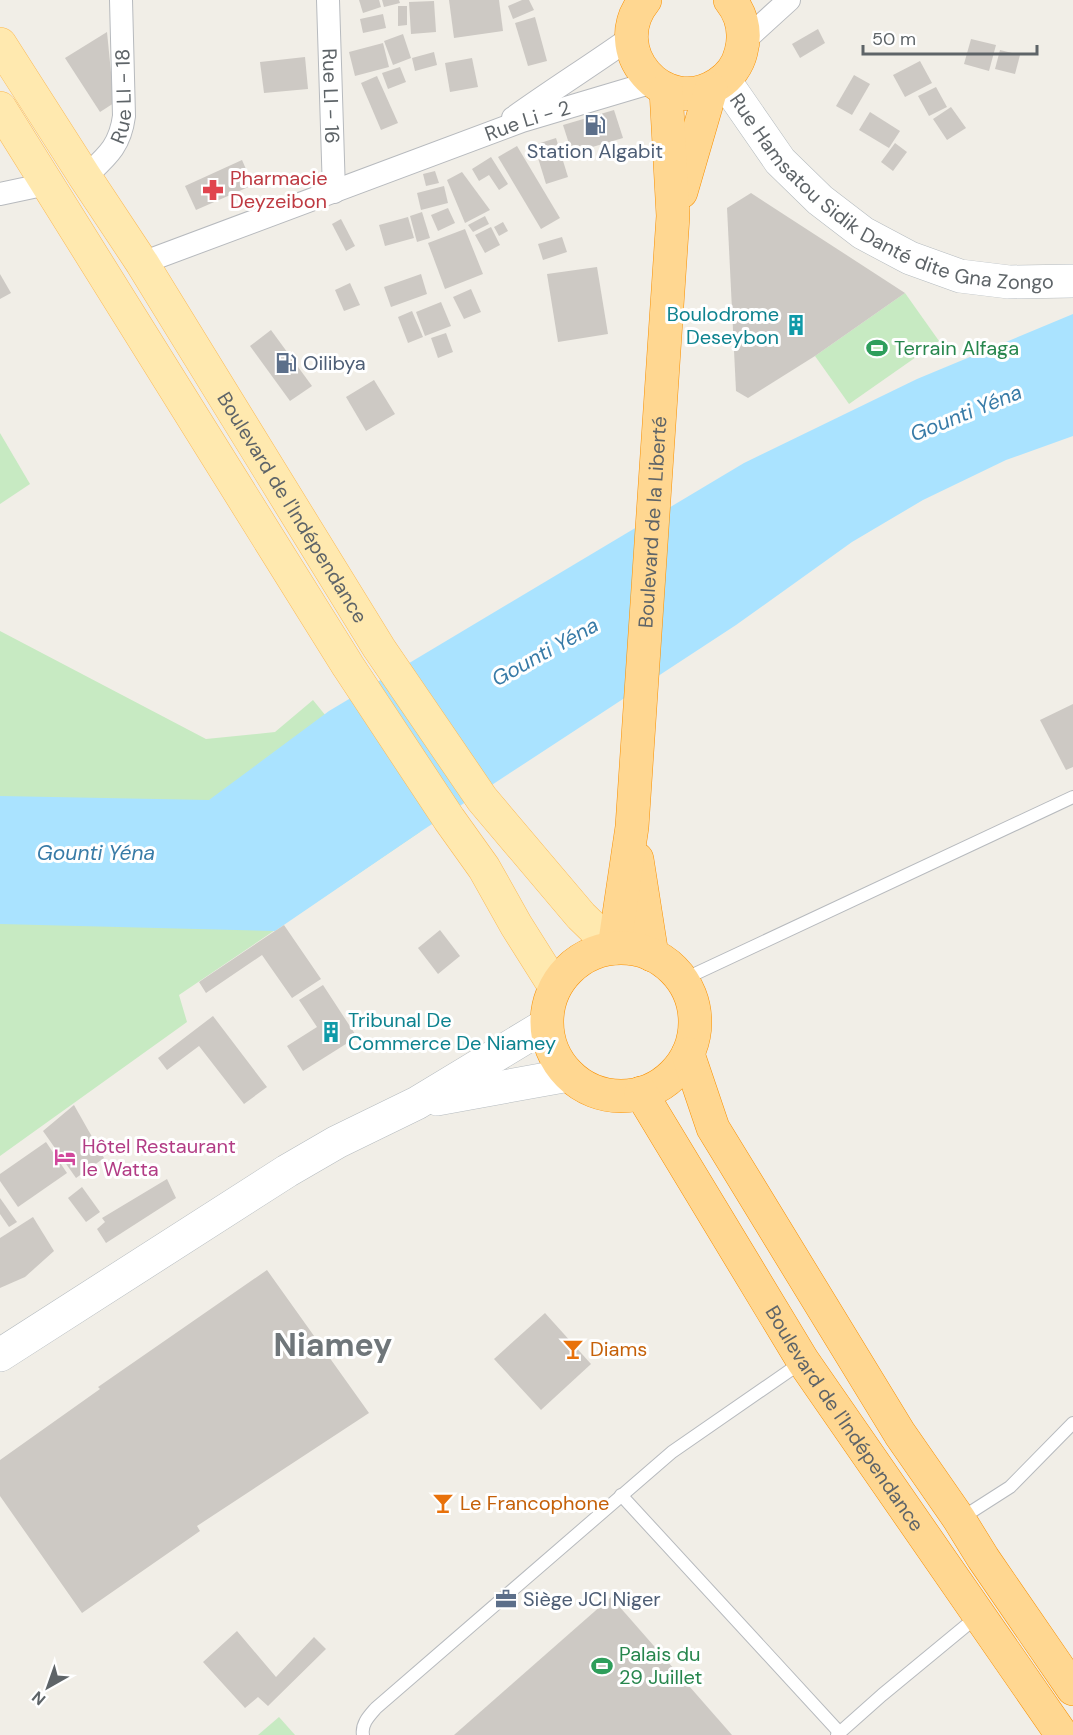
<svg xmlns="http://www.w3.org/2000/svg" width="1073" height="1735" font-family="'DM Sans',sans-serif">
	<rect width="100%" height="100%" fill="#f1eee7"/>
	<g fill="#c7eac2">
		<polygon points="905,293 939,341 849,404 815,356"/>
		<polygon points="0,433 30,484 0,504"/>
		<polygon points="0,631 206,739 275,732 313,700 420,832 179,995 187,1022 0,1156"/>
		<polygon points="279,1717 295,1735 258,1735"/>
	</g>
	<polygon fill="#aae3ff" points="1073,314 1073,436 1006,460 923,500 852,542 736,625 420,832 275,931 0,924 0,796 209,800 329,711 744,463 917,379"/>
	<g fill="#cdc9c4">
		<polygon points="359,0 379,0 381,7 363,13"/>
		<polygon points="382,0 399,0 400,3 384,7"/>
		<polygon points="449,0 499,0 503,31 454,38"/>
		<polygon points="522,0 529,0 534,10 513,19 508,6"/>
		<polygon points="434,1 436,32 411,34 409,2"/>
		<polygon points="398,6 407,6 407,25 398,26"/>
		<polygon points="383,14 386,28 363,33 360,19"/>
		<polygon points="535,17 547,61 528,66 515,23"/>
		<polygon points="818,29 825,43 800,58 792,44"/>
		<polygon points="107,32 114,103 100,112 65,58"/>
		<polygon points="403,34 411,58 393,65 384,41"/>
		<polygon points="971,39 996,45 989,71 964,64"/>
		<polygon points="383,43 389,67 355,76 349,52"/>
		<polygon points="1000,50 1020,55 1015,74 995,69"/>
		<polygon points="434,52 437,65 415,71 412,58"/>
		<polygon points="305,57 308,89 264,93 260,62"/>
		<polygon points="472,58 478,87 450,92 445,63"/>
		<polygon points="920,61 932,83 905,97 893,75"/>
		<polygon points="400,67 406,82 388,89 382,73"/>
		<polygon points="854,75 870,84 852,115 836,106"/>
		<polygon points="377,76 398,123 381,130 361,83"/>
		<polygon points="936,87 947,107 929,116 918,96"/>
		<polygon points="951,107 966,128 947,140 933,119"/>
		<polygon points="614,110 623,138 572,153 563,125"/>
		<polygon points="870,112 900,131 889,148 859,130"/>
		<polygon points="556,138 568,177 546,184 534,145"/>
		<polygon points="895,143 907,152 893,171 881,162"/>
		<polygon points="517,146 560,218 541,229 498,157"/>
		<polygon points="491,157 508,184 499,190 489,175 479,181 472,169"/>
		<polygon points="242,160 253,185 196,210 185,186"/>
		<polygon points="435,171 439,183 426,186 423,174"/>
		<polygon points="462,172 490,210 465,223 447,180"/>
		<polygon points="444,186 448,203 421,210 417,193"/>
		<polygon points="751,193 905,293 815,356 748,398 736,391 727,208"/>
		<polygon points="448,208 455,223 438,231 431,215"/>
		<polygon points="422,212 430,238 417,242 410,216"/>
		<polygon points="485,216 489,224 473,232 468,225"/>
		<polygon points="408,217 414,238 385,246 379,225"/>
		<polygon points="341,219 355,246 346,251 332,224"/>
		<polygon points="503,222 508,231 499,236 494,227"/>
		<polygon points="491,227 500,245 485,253 475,235"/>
		<polygon points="465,229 483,274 445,289 428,243"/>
		<polygon points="562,237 567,252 543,260 538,244"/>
		<polygon points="597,267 608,334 558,342 547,274"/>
		<polygon points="0,274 11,293 0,299"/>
		<polygon points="421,274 427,294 391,307 384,287"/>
		<polygon points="350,283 360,305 344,311 335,290"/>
		<polygon points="471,289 481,312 464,319 453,297"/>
		<polygon points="441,302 451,326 425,336 416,312"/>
		<polygon points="412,311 423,337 408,343 398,317"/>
		<polygon points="271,330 312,386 290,401 250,346"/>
		<polygon points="446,333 453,352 438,358 431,338"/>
		<polygon points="374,380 395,414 366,431 346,397"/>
		<polygon points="1073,704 1073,767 1066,770 1040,720"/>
		<polygon points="284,925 321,979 292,998 262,955 206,993 199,982"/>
		<polygon points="440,930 460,956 438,974 418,948"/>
		<polygon points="323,985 357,1037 303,1071 287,1046 317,1027 299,1000"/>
		<polygon points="213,1016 267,1087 244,1104 199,1046 167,1070 158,1058"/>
		<polygon points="74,1105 104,1158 76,1178 43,1131"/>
		<polygon points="46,1142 67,1173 18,1207 0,1181 0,1174"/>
		<polygon points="167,1179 176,1198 106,1243 97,1229 105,1222 102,1218"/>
		<polygon points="82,1187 100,1212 86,1222 68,1198"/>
		<polygon points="0,1198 17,1222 9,1227 0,1214"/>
		<polygon points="33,1217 54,1251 25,1277 0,1288 0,1238"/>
		<polygon points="267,1270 369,1413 197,1526 200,1531 82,1613 0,1496 0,1460 100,1389 98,1387"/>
		<polygon points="545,1313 591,1364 541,1410 494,1359"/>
		<polygon points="611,1597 732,1735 454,1735"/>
		<polygon points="237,1631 276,1677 314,1637 326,1649 268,1706 258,1697 245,1708 203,1662"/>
	</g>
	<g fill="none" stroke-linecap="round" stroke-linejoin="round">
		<defs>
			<g id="lane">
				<polyline points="682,980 1073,797"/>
				<polyline points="621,1495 840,1733"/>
				<polyline points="960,1519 1010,1487 1073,1423"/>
				<path d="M363,1735C361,1724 369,1716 376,1708L672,1452L802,1362"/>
				<polyline points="837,1735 882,1695 979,1615"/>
			</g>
			<g id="street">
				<path id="s1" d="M328,0L334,192"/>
				<polyline points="744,41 789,0"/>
				<path d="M513,118C552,90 592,65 630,38"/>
				<path id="s2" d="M85,177C106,157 120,147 124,116L121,0"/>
				<polyline points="0,194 47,184"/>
				<path id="s3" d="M142,263L522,121L653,82"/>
			</g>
			<g id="secondary">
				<path id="s4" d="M724,80L780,161L820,200L863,233L910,258L960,276L1009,282L1073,281"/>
				<polyline points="437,1099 569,1075"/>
				<polyline points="0,1355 287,1171 337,1142 417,1103 546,1025"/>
			</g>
			<g id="primary">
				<path id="s5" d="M0,44L85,177L142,263L379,648L482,799L581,916L614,948"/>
				<polyline points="0,108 348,666 449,819 484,868 516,925 555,987"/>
			</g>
			<g id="highway">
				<path d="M645,0C604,50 664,119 718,84C729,77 738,65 741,52C746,33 742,15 730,0"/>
				<polyline points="681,192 711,89"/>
				<polyline points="637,859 652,955"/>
				<path id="s6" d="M614,948L632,827L673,216L666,90"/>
				<circle cx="621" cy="1022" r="74"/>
				<polyline points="688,1054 713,1128 900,1434 959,1519 983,1558 1073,1689"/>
				<path id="s7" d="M641,1093L803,1361L1062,1735"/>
			</g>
		</defs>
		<use href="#lane" stroke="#b7babe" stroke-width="14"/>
		<use href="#street" stroke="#b7babe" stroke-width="24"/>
		<use href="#secondary" stroke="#b5bbbf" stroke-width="34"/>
		<use href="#primary" stroke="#fcbb56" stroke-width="34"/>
		<use href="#highway" stroke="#f99000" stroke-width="34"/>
		<use href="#lane" stroke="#fff" stroke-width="12"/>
		<use href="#street" stroke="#fff" stroke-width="22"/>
		<use href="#secondary" stroke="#fff" stroke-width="33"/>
		<use href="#primary" stroke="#ffe9af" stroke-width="33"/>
		<use href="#highway" stroke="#ffd791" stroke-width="33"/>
	</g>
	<defs>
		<symbol id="fuel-bare" viewBox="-9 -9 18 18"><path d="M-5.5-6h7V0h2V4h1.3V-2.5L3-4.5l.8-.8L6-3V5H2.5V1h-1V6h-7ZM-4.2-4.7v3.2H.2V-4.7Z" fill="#5c6f8a" stroke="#fff" stroke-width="2.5" paint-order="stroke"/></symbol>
		<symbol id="pharmacy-bare" viewBox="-9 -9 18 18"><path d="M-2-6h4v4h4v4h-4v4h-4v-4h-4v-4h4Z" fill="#e0444e" stroke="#fff" stroke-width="2.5" paint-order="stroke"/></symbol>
		<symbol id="building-bare" viewBox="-9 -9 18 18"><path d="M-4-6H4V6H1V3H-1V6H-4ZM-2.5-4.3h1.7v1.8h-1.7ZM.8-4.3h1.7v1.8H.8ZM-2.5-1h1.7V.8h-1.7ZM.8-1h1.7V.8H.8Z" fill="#0f9aa8" stroke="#fff" stroke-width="2.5" paint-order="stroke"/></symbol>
		<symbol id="stadium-bare" viewBox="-9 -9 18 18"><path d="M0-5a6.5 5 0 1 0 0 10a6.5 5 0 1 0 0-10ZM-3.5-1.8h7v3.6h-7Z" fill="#2e9e5b" stroke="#fff" stroke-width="2.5" paint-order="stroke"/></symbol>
		<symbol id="hotel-bare" viewBox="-9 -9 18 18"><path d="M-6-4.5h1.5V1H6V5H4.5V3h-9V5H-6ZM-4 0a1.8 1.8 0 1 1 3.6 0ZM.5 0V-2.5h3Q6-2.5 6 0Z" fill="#d1479c" stroke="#fff" stroke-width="2.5" paint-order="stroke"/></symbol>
		<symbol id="bar-bare" viewBox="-9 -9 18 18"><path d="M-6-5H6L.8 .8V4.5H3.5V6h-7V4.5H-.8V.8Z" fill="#e8710a" stroke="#fff" stroke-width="2.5" paint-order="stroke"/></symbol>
		<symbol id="office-bare" viewBox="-9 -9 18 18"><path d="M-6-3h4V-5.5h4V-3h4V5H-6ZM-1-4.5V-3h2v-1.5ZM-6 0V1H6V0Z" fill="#5c6f8a" stroke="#fff" stroke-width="2.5" paint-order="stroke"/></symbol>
	</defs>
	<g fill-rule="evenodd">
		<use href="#fuel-bare" x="580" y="110" width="30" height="30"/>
		<use href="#pharmacy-bare" x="198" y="175" width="30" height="30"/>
		<use href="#building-bare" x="781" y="310" width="30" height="30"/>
		<use href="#stadium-bare" x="862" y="333" width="30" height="30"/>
		<use href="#fuel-bare" x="271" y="348" width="30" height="30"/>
		<use href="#building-bare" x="316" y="1017" width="30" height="30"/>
		<use href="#hotel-bare" x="50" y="1142" width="30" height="30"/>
		<use href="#bar-bare" x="558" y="1334" width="30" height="30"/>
		<use href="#bar-bare" x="428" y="1488" width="30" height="30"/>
		<use href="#office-bare" x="491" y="1584" width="30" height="30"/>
		<use href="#stadium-bare" x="587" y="1651" width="30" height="30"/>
	</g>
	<g text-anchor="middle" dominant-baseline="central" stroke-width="6" stroke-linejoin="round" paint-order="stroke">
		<g font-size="20" fill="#5e6468" stroke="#fff">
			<text stroke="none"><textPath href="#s2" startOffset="94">Rue LI - 18</textPath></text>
			<text stroke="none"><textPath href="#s1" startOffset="96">Rue LI - 16</textPath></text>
			<text stroke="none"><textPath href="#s3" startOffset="411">Rue Li - 2</textPath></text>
			<text stroke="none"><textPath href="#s4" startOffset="214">Rue Hamsatou Sidik Danté dite Gna Zongo</textPath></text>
			<text stroke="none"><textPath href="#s5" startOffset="548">Boulevard de l'Indépendance</textPath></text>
			<text stroke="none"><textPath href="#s6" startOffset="428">Boulevard de la Liberté</textPath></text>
			<text stroke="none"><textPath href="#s7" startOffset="384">Boulevard de l'Indépendance</textPath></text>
		</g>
		<g font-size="20" fill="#4e5e75" stroke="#fff" text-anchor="start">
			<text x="595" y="151" text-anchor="middle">Station Algabit</text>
			<text x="303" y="363">Oilibya</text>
			<text x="523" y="1599">Siège JCI Niger</text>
		</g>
		<g font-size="20" fill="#be3a42" stroke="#fff" text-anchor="start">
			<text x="230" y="178">Pharmacie<tspan x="230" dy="23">Deyzeibon</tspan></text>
		</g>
		<g font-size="20" fill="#0d838f" stroke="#fff" text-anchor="end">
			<text x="779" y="314">Boulodrome<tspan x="779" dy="23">Deseybon</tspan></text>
			<text x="348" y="1020" text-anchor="start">Tribunal De<tspan x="348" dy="23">Commerce De Niamey</tspan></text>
		</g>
		<g font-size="20" fill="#27864d" stroke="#fff" text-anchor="start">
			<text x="894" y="348">Terrain Alfaga</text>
			<text x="619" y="1654">Palais du<tspan x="619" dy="23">29 Juillet</tspan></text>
		</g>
		<g font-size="20" fill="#b23c85" stroke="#fff" text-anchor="start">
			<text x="82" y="1146">Hôtel Restaurant<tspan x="82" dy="23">le Watta</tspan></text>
		</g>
		<g font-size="20" fill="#c56008" stroke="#fff" text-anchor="start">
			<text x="590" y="1349">Diams</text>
			<text x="460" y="1503">Le Francophone</text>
		</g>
		<g font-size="21" font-style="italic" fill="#387ba7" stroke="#fff">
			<text transform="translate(966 413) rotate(-22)">Gounti Yéna</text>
			<text transform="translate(545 652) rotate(-29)">Gounti Yéna</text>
			<text x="96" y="853">Gounti Yéna</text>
		</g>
		<g font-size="32" font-weight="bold" fill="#6f767a" stroke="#fff">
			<text x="333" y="1345">Niamey</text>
		</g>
	</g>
	<g transform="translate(48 1687) rotate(220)" stroke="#ffffff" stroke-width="4.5" paint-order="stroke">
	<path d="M0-4.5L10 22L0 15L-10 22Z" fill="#5e6468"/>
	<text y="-9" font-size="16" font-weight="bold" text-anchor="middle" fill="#5e6468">N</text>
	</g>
	<path d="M863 45v9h174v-9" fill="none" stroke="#5e6468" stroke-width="3"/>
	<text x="872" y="45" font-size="18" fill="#5e6468" stroke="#ffffff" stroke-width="4.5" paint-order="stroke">50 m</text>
</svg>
